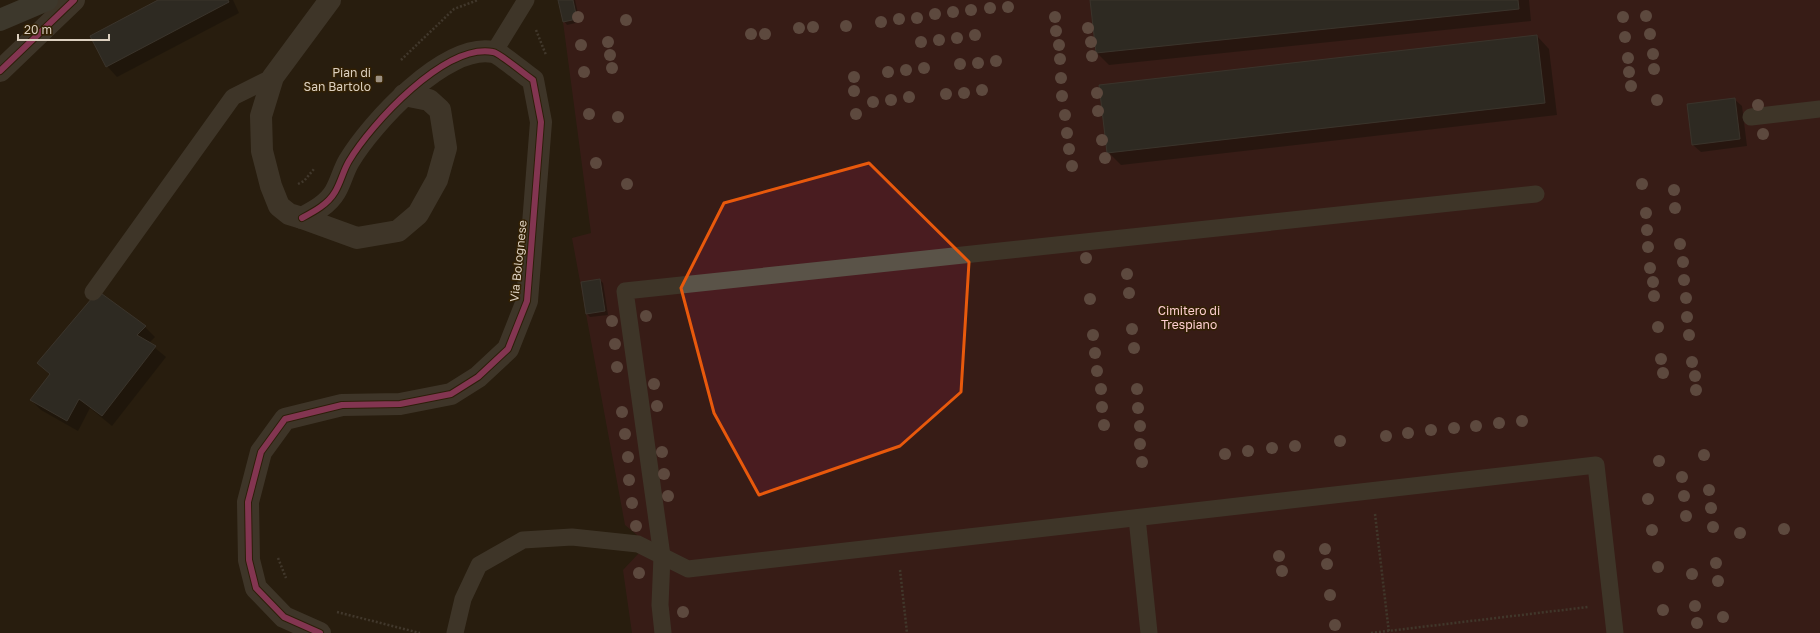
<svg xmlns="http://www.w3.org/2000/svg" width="1820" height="633" font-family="'Golos Text',sans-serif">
	<rect width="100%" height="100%" fill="#281d0e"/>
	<polygon fill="#491c20" points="558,0 1820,0 1820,633 632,633 623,570 639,553 637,535 625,525 572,238 591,233 563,22"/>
	<g fill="#0007">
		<polygon points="160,0 233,0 239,13 117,77 107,66 92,36"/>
		<polygon points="559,0 575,0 580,22 567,25 564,21"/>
		<polygon points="1091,0 1529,0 1531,21 1109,65 1097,53"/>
		<polygon points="1537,36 1549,49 1557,115 1121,165 1108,152"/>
		<polygon points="1734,99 1742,106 1747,146 1701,152 1693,145"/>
		<polygon points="600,280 603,283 608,315 590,317 587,314"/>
		<polygon points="145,327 155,337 149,343 166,357 112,426 90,408 78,431 41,410 31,400 50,375 38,363"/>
	</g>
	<g fill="#363a3b" stroke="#51504e">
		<polygon points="158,0 228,0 229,2 106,67 90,36"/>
		<polygon points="558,0 573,0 577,19 563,22"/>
		<polygon points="1090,0 1518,0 1519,9 1096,53"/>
		<polygon points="1537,35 1545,103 1107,153 1099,85"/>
		<polygon points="1735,98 1740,139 1692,145 1687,104"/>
		<polygon points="600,279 605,311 586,314 581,282"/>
		<polygon points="98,291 146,326 137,335 156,346 102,416 79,399 67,421 30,400 50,374 37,363"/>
	</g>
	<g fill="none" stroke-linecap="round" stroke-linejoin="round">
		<g stroke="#5f584e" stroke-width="2.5" stroke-dasharray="2 2" stroke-linecap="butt">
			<polyline points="536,30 546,55"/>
			<polyline points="401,60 454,9 478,0"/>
			<polyline points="298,184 304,181 314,169"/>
			<polyline points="1375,514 1389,633"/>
			<polyline points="278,558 286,578"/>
			<polyline points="900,570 907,633"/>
			<polyline points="337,612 420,633"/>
			<polyline points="1371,633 1588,607"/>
		</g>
		<g stroke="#5a5348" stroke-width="17">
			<polyline points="494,52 526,0"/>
			<polyline points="1751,117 1820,109"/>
			<polyline points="93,292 233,97 273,77"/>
			<polyline points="1137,518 1149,633"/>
			<polyline points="455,633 463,599 479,565 523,540 572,537 638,544 688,569 1596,465 1615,633"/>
			<polyline points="663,633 660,605 662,556 625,291 1536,194"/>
		</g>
		<g stroke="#5a5348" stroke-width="22">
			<polyline points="330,0 273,77 261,116 262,151 271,186 279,206 289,214 302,218 357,238 398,231 418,214 437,180 446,148 440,110 429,100 404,95"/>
			<path d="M302,218C315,211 328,204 335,192C341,182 343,171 349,161C371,124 445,43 493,52C500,53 525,75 533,80L541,122L527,301L508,349L478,377L451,394L400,404L342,405L285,419L261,452L248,502L249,560L256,588L284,617L320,633"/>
		</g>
		<polyline stroke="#5a5348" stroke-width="22" points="0,71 74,0"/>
		<polyline stroke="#585950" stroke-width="22" points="0,20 47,0"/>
		<defs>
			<g id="cycleway">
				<polyline points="0,71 74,0"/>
				<path d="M302,218C315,211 328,204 335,192C341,182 343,171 349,161C371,124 445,43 493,52C500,53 525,75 533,80L541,122L527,301L508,349L478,377L451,394L400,404L342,405L285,419L261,452L248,502L249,560L256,588L284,617L320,633"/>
			</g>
		</defs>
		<use href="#cycleway" stroke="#322003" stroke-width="8"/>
		<use href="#cycleway" stroke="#f153a3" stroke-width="6"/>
	</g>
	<g fill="#9e7e79">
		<circle cx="1008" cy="7" r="6"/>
		<circle cx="990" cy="8" r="6"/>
		<circle cx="971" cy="10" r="6"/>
		<circle cx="953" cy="12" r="6"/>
		<circle cx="935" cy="14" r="6"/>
		<circle cx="1646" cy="16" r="6"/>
		<circle cx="578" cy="17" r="6"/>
		<circle cx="1055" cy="17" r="6"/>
		<circle cx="1623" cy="17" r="6"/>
		<circle cx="917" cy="18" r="6"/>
		<circle cx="899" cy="19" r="6"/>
		<circle cx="626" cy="20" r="6"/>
		<circle cx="881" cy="22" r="6"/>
		<circle cx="846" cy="26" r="6"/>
		<circle cx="813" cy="27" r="6"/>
		<circle cx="799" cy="28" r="6"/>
		<circle cx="1088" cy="28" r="6"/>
		<circle cx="1056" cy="31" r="6"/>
		<circle cx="751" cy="34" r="6"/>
		<circle cx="765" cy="34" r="6"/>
		<circle cx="1650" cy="34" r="6"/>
		<circle cx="975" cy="35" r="6"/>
		<circle cx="1625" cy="37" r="6"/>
		<circle cx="957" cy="38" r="6"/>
		<circle cx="939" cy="40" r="6"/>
		<circle cx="608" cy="42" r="6"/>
		<circle cx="921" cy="42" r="6"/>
		<circle cx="1091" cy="42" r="6"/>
		<circle cx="581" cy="45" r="6"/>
		<circle cx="1059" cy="45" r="6"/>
		<circle cx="1653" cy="54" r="6"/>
		<circle cx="610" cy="55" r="6"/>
		<circle cx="1092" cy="56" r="6"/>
		<circle cx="1628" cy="58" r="6"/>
		<circle cx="1060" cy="59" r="6"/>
		<circle cx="996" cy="61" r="6"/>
		<circle cx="978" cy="63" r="6"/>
		<circle cx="960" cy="64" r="6"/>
		<circle cx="612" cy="68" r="6"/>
		<circle cx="924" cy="68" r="6"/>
		<circle cx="1654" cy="69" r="6"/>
		<circle cx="906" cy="70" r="6"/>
		<circle cx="584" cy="72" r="6"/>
		<circle cx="888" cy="72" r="6"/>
		<circle cx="1629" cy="72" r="6"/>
		<circle cx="854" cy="77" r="6"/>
		<circle cx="1061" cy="78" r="6"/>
		<circle cx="1631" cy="86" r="6"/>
		<circle cx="982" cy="90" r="6"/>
		<circle cx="854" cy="91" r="6"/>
		<circle cx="964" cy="93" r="6"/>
		<circle cx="1097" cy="93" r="6"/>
		<circle cx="946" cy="94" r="6"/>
		<circle cx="1062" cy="96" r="6"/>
		<circle cx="909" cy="97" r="6"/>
		<circle cx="891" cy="100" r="6"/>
		<circle cx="1657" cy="100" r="6"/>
		<circle cx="873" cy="102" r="6"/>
		<circle cx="1758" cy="105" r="6"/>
		<circle cx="1098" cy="111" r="6"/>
		<circle cx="589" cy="114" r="6"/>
		<circle cx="856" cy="114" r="6"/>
		<circle cx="1065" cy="115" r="6"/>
		<circle cx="618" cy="117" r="6"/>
		<circle cx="1067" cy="133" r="6"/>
		<circle cx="1763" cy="134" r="6"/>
		<circle cx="1102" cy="140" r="6"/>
		<circle cx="1069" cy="149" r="6"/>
		<circle cx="1105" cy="158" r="6"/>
		<circle cx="596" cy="163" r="6"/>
		<circle cx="1072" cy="166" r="6"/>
		<circle cx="627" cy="184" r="6"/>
		<circle cx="1642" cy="184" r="6"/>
		<circle cx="1674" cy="190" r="6"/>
		<circle cx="1675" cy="208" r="6"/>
		<circle cx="1646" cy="213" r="6"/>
		<circle cx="1647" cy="230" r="6"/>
		<circle cx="1680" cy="244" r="6"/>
		<circle cx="1648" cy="247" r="6"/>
		<circle cx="1086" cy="258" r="6"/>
		<circle cx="1683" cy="262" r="6"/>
		<circle cx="1650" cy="268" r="6"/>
		<circle cx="1127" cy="274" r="6"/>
		<circle cx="1684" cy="280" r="6"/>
		<circle cx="1653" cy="282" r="6"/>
		<circle cx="1129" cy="293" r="6"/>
		<circle cx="1654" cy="296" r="6"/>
		<circle cx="1686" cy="298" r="6"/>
		<circle cx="1090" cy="299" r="6"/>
		<circle cx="646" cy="316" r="6"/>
		<circle cx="1687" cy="317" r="6"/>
		<circle cx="612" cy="321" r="6"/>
		<circle cx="1658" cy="327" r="6"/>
		<circle cx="1132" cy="329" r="6"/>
		<circle cx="1093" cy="335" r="6"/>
		<circle cx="1689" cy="335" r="6"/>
		<circle cx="615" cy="344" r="6"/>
		<circle cx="1134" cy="348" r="6"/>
		<circle cx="1095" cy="353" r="6"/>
		<circle cx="1661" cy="359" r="6"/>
		<circle cx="1692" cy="362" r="6"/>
		<circle cx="617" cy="367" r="6"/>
		<circle cx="1097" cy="371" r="6"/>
		<circle cx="1663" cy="373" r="6"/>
		<circle cx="1695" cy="376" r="6"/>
		<circle cx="654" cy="384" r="6"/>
		<circle cx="1101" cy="389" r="6"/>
		<circle cx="1137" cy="389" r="6"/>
		<circle cx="1696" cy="390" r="6"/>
		<circle cx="657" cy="406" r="6"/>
		<circle cx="1102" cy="407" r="6"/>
		<circle cx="1138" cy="408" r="6"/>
		<circle cx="622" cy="412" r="6"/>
		<circle cx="1522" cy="421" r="6"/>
		<circle cx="1499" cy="423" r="6"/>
		<circle cx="1104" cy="425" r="6"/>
		<circle cx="1140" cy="426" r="6"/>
		<circle cx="1476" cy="426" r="6"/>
		<circle cx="1454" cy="428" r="6"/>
		<circle cx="1431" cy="430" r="6"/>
		<circle cx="1408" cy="433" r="6"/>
		<circle cx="625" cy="434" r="6"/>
		<circle cx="1386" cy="436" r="6"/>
		<circle cx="1340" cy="441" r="6"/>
		<circle cx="1140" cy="444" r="6"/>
		<circle cx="1295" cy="446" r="6"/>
		<circle cx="1272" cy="448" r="6"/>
		<circle cx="1248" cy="451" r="6"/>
		<circle cx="662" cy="452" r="6"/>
		<circle cx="1225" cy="454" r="6"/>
		<circle cx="1704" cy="455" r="6"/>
		<circle cx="628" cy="457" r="6"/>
		<circle cx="1659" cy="461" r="6"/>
		<circle cx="1142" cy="462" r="6"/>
		<circle cx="664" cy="474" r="6"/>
		<circle cx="1682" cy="477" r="6"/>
		<circle cx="629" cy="480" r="6"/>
		<circle cx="1709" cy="490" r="6"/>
		<circle cx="668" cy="496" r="6"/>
		<circle cx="1684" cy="496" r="6"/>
		<circle cx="1648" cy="499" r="6"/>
		<circle cx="632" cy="503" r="6"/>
		<circle cx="1711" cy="508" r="6"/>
		<circle cx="1686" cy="516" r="6"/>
		<circle cx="636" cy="526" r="6"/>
		<circle cx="1713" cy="527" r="6"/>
		<circle cx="1784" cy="529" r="6"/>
		<circle cx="1652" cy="530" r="6"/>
		<circle cx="1740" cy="533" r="6"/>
		<circle cx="1325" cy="549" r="6"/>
		<circle cx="1279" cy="556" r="6"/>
		<circle cx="1716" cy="563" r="6"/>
		<circle cx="1327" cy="564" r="6"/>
		<circle cx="1658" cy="567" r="6"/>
		<circle cx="1282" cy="571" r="6"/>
		<circle cx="639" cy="573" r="6"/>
		<circle cx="1692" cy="574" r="6"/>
		<circle cx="1718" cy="581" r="6"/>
		<circle cx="1330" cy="595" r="6"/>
		<circle cx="1695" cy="606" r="6"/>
		<circle cx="1663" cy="610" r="6"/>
		<circle cx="683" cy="612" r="6"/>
		<circle cx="1723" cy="617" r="6"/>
		<circle cx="1697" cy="623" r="6"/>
		<circle cx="1335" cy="625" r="6"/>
	</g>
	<path d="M0 0H1820V633H0ZM869,163L969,262L961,392L900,446L759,495L714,413L681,288L724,203Z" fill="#281d0e" fill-opacity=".55" fill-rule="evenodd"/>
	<path fill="none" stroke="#e8590c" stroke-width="3" stroke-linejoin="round" d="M869,163L969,262L961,392L900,446L759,495L714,413L681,288L724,203Z"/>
	<rect fill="#9d9182" stroke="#322003" stroke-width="1.5" x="375" y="75" width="8" height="8" rx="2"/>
	<g text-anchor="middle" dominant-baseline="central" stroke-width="3" stroke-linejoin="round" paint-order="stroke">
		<g font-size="12" fill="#dcd0c0" stroke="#322003" text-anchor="end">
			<text x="371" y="72">Pian di<tspan x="371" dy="14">San Bartolo</tspan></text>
		</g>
		<g font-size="12" fill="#dcd0c0" stroke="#322003">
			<text transform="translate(518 261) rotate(-84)">Via Bolognese</text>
		</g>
		<g font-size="12" fill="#feced1" stroke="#322003">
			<text x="1189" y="310">Cimitero di<tspan x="1189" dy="14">Trespiano</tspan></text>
		</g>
	</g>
	<path d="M18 34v6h91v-6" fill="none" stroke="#dcd0c0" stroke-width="2"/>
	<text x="24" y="34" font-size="12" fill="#dcd0c0" stroke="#322003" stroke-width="3" paint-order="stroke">20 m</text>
</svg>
